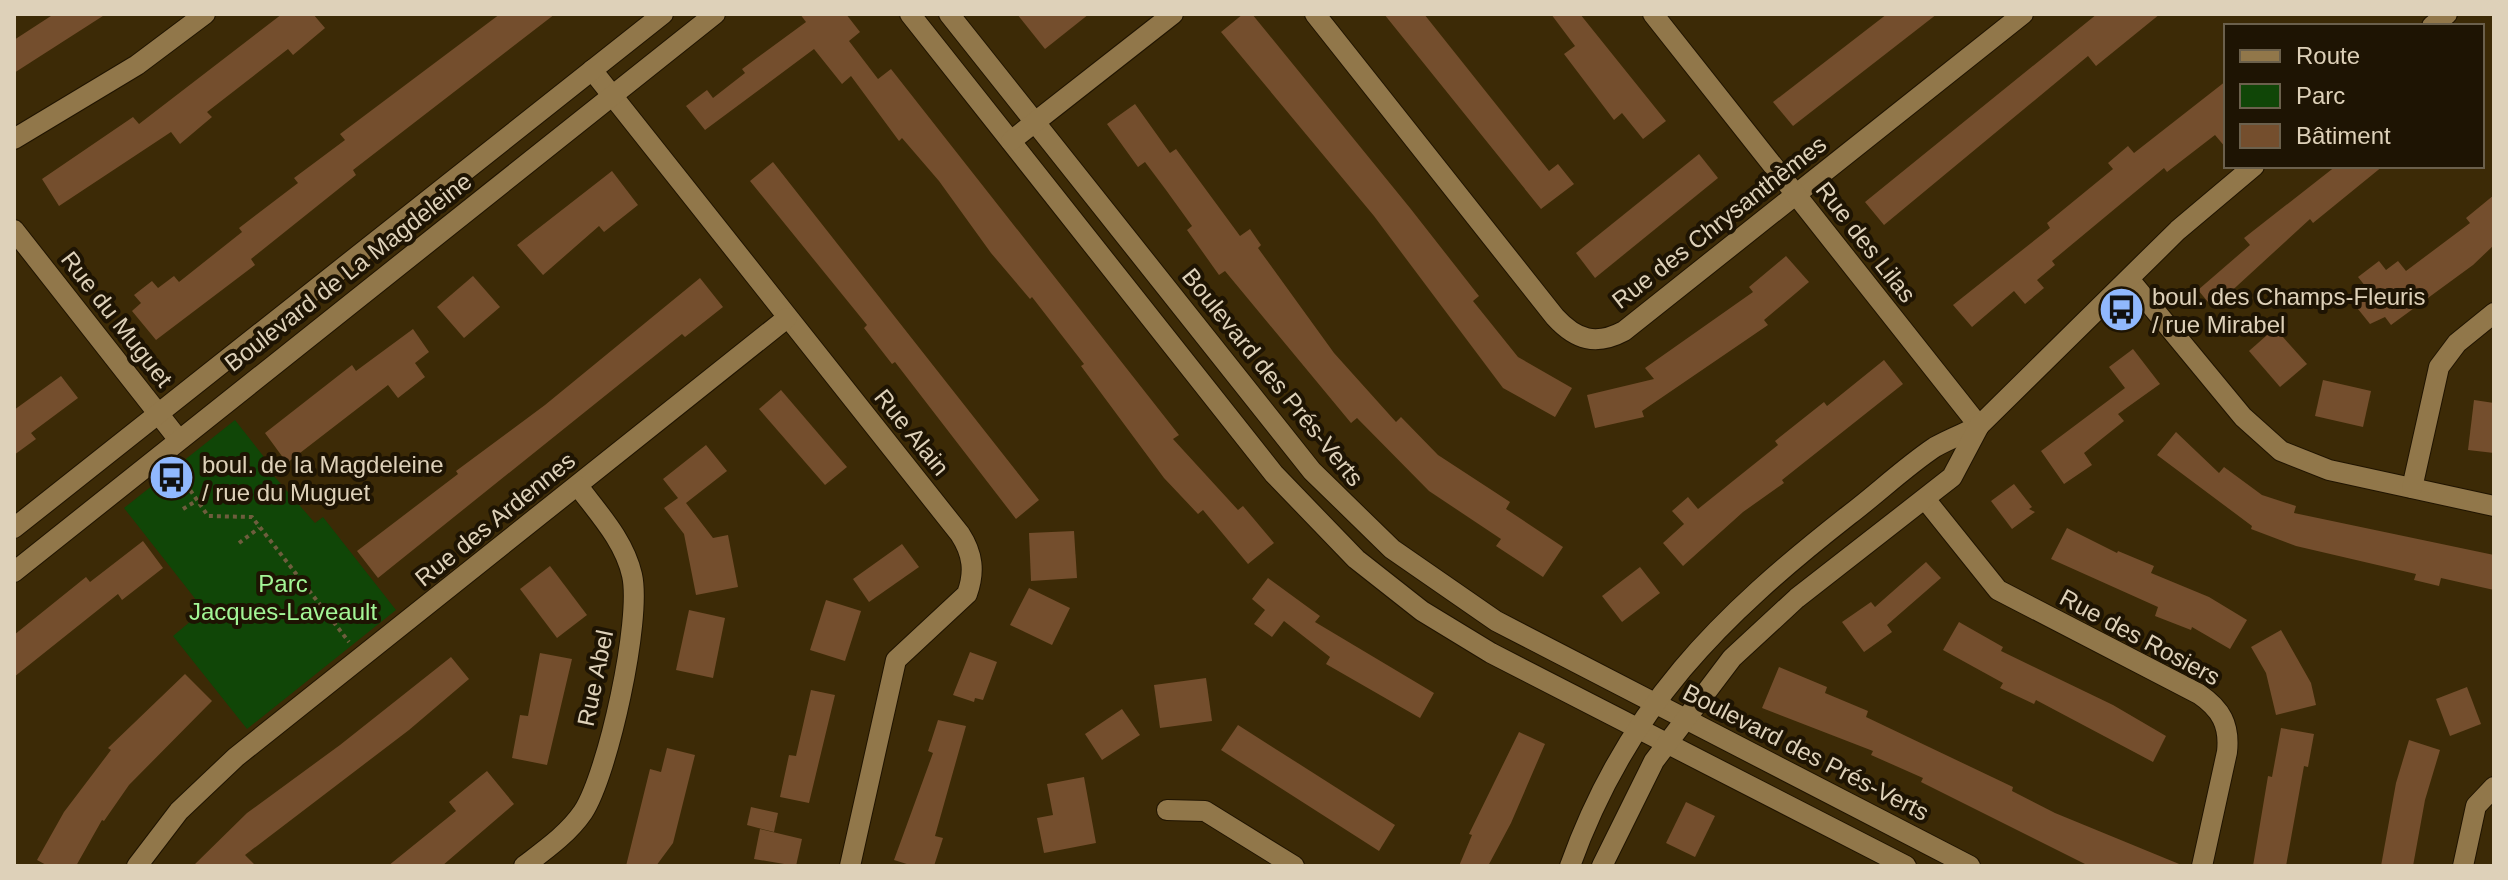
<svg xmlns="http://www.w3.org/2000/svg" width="2508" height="880" font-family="Arial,sans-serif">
	<rect width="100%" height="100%" fill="#3c2a06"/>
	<polygon fill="#104607" points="235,420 264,457 266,467 315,523 323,517 396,610 247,729 173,636 204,610 124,508"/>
	<g fill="#744e2d">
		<polygon points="54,14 106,14 14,73 14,40"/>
		<polygon points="282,14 313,14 325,28 293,55 288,49 207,112 212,117 180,144 171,132 59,206 42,179 133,117 139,124"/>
		<polygon points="500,14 555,14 353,170 356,175 251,259 255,265 156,340 132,311 141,303 134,295 152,281 158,288 174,276 179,282 242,232 239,228 298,183 294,178 345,140 340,134"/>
		<polygon points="800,14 846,14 860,32 849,41 878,79 891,69 1179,435 1173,439 1238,510 1243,506 1274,543 1248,564 1203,510 1198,514 1164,478 1081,366 1084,364 1032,297 1030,299 991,253 939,181 902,138 899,141 851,76 842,84 814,49 705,130 686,106 707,90 713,98 745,73 742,69 806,22"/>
		<polygon points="1017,14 1089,14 1045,49"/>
		<polygon points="1243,14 1252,14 1410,208 1479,296 1473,301 1518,357 1572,388 1555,417 1503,388 1374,216 1221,32"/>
		<polygon points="1384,14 1424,14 1549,171 1558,164 1574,184 1541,209"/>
		<polygon points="1551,14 1580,14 1666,121 1643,139 1622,113 1614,120 1564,54 1575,46"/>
		<polygon points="1887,14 1937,14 1793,126 1773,102"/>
		<polygon points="2097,14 2160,14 2096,66 2088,56 1884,225 1865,202"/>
		<polygon points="2226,81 2226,148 2215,135 2167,172 2164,168 2052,261 2055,265 2037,280 2044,288 2025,304 2014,291 1972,327 1953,305 2050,228 2047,223 2113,169 2108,163 2128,146 2134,153"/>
		<polygon points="1135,104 1170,153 1176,149 1240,236 1250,229 1261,245 1258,248 1334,353 1396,422 1401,417 1438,455 1510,502 1506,509 1563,547 1543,577 1496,546 1501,539 1429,491 1357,418 1351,423 1225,271 1219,275 1187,230 1192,226 1166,190 1145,162 1138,167 1107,124"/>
		<polygon points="1699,154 1718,178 1595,278 1576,253"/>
		<polygon points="773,162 1039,500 1016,519 895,362 892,364 864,328 867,325 750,181"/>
		<polygon points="2336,166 2383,166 2313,223 2310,219 2213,308 2198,290 2250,245 2244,238"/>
		<polygon points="612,171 638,205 604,232 599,226 543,275 517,245"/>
		<polygon points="2494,195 2494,245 2473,265 2391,325 2385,317 2370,324 2350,299 2366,287 2358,277 2379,261 2386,270 2398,261 2406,271 2470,223 2466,218"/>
		<polygon points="1786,256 1809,282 1764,320 1768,325 1642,411 1644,417 1595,428 1587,395 1654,379 1645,368 1753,292 1749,287"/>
		<polygon points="473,276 500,307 464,338 437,307"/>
		<polygon points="700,278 723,307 685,337 682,334 378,578 357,551 458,474 456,471 545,405"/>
		<polygon points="2275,328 2307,364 2280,387 2249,351"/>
		<polygon points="413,329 429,352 415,363 425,377 398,398 388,385 287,463 265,433 352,365 356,371"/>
		<polygon points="2133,349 2160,384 2118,414 2124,421 2084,453 2092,465 2064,484 2041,451 2125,388 2109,367"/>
		<polygon points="1884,360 1903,384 1782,480 1784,483 1743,512 1683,566 1663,543 1684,524 1672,511 1688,497 1698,509 1778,445 1775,441 1824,402 1827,406"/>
		<polygon points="61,376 78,398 31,433 36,439 14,455 14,410"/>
		<polygon points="2323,380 2371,391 2363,427 2315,416"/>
		<polygon points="781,390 847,467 825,485 759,409"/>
		<polygon points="2474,400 2494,403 2494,453 2468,450"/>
		<polygon points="2176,432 2219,473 2224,467 2262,495 2296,506 2294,513 2494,555 2494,590 2441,578 2439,586 2414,580 2416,574 2296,546 2251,529 2252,526 2157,455"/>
		<polygon points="706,445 727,471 686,503 713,538 728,535 738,587 696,595 684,534 664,508 678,498 663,479"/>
		<polygon points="2014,484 2032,507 2029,509 2035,512 2012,529 1991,501"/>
		<polygon points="2067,528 2117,553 2118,551 2154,566 2151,573 2209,597 2247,620 2230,649 2192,627 2191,630 2155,616 2158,607 2051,559"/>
		<polygon points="1074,531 1077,578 1031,581 1029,533"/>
		<polygon points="143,541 163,568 122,600 118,594 14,677 14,635 86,577 90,582"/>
		<polygon points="902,544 919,567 869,602 853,579"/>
		<polygon points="1926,562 1941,578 1887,625 1892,632 1864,652 1842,622 1871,602 1875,607"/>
		<polygon points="550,566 587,615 557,638 520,589"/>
		<polygon points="1640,567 1660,593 1622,622 1602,596"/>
		<polygon points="1268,578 1320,616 1315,622 1434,693 1420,718 1326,664 1330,657 1284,621 1272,637 1254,624 1265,610 1252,599"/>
		<polygon points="1029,588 1070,608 1052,645 1010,625"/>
		<polygon points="826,600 861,611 845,661 810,650"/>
		<polygon points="689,610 725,618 713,678 676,670"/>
		<polygon points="1959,622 2003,647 2001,651 2113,705 2166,736 2153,762 2036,700 2034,704 2000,688 2003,683 1943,650"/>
		<polygon points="2281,630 2311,683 2316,705 2276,715 2266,673 2251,647"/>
		<polygon points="970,652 997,662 983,700 975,698 974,702 953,695"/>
		<polygon points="540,653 572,659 547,765 512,758 520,715 528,716"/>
		<polygon points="451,657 469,679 409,730 245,855 256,866 193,866 247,813 340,745"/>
		<polygon points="1779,667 1827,687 1825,693 1868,711 1866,717 2013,787 2012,791 2055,813 2184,866 2089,866 1921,782 1923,778 1871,755 1873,751 1762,708"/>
		<polygon points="185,674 212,701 129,785 104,821 102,820 76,866 48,866 37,860 64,812 111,750 108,748"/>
		<polygon points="1206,678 1212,721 1160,728 1154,685"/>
		<polygon points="2467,687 2481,724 2450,736 2436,699"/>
		<polygon points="811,690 835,695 809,803 780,797 789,755 796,756"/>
		<polygon points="1122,709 1140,735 1102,760 1085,734"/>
		<polygon points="938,720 966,726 935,836 943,838 934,866 913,866 894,860 933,753 928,751"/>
		<polygon points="1238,725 1395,825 1379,851 1221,750"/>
		<polygon points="2281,728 2314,734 2308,767 2304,766 2286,866 2253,866 2268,776 2272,777"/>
		<polygon points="1519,732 1545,744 1511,823 1488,866 1459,866 1472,835 1469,834"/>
		<polygon points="2409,740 2440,750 2425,800 2413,866 2381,866 2396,783"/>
		<polygon points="667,748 695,755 673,843 656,866 626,866 650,769 661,772"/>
		<polygon points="487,771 514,804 442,866 388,866 456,811 449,802"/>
		<polygon points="1084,777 1096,843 1044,853 1037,818 1053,815 1047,784"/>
		<polygon points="1686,802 1715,816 1695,857 1666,843"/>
		<polygon points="751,807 778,813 774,832 747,825"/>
		<polygon points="760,829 802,839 796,866 754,859"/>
	</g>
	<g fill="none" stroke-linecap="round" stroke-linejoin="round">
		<defs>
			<g id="street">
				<polyline points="910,14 1274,474 1356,559 1422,611 1491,653 1906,866"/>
				<polyline points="949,14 1312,471 1392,549 1496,621 1970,866"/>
				<path d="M1315,14L1555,317C1576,340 1596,346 1624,331L2023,14"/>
				<polyline points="1653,14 1979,426"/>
				<polyline points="2432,26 2447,14"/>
				<path d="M592,70L960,534C973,554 975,572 967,594L896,660L850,866"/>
				<polyline points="14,139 137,65 205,14"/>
				<polyline points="1011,141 1173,14"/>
				<polyline points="14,230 179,440"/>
				<polyline points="2129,279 2243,417 2281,451 2329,470 2494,506"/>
				<polyline points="2412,488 2439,367 2457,343 2494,313"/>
				<path d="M1925,499L1998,590L2199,694C2221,709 2230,725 2227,752L2202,866"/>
				<polyline points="14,528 663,14"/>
				<polyline points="14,572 715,14"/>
				<polyline points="1167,810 1205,811 1294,866"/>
				<polyline points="137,866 179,811 236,757 787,318"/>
				<path d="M524,866C545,850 568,834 583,812C608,774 642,619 632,575C624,540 598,513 578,486"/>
				<path d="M1570,866C1627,707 1719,617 1849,515C1878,493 1905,467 1935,447C1949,439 1965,433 1979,426"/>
				<polyline points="1602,866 1654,761 1732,658 1797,598 1952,477 1979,426 2178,230 2254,166"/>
				<polyline points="2463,866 2476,806 2494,787"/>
			</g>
		</defs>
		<use href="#street" stroke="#201400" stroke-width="22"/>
		<g stroke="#6e5d3d" stroke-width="4" stroke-dasharray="4 4" stroke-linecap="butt">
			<polyline points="170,472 175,477 179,474 208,516 252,517 349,642"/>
			<polyline points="183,509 196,501"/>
			<polyline points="239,543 259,528"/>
		</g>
		<use href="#street" stroke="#91774a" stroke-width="20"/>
	</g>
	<defs>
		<symbol id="bus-disc" viewBox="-11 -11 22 22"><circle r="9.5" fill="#90b8fd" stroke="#1e1403"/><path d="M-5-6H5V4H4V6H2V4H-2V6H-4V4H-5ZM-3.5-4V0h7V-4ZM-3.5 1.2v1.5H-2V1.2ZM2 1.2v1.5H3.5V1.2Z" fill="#111"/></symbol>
	</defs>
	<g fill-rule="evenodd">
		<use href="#bus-disc" x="2096" y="284" width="51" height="51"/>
		<use href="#bus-disc" x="146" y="452" width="51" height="51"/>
	</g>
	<g text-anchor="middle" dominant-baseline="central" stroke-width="8" stroke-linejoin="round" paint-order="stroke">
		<g font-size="24" fill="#ded1b9" stroke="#1e1403">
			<text transform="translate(1719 222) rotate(-38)">Rue des Chrysanthèmes</text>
			<text transform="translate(1866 242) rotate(52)">Rue des Lilas</text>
			<text transform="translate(348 272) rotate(-38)">Boulevard de La Magdeleine</text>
			<text transform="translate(117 319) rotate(52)">Rue du Muguet</text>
			<text transform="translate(1273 377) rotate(51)">Boulevard des Prés-Verts</text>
			<text transform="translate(912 432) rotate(51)">Rue Alain</text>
			<text transform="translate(495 519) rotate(-39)">Rue des Ardennes</text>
			<text transform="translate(2140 637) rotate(28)">Rue des Rosiers</text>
			<text transform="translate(595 678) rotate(-78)">Rue Abel</text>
			<text transform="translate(1806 752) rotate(27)">Boulevard des Prés-Verts</text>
		</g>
		<g font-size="24" fill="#ded1b9" stroke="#1e1403" text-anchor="start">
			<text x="2152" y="296">boul. des Champs-Fleuris<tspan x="2152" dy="28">/ rue Mirabel</tspan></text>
			<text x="202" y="464">boul. de la Magdeleine<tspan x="202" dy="28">/ rue du Muguet</tspan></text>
		</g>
		<g font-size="24" fill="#a3f696" stroke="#1e1403">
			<text x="283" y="583">Parc<tspan x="283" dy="28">Jacques-Laveault</tspan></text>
		</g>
	</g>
	<rect width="2508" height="880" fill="none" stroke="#ded1b9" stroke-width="32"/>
	<rect x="2224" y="24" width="260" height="144" fill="#1e1403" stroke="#6b604c" stroke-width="2"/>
	<rect x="2240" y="50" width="40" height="12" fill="#91774a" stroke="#6b604c" stroke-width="2"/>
	<text x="2296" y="64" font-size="24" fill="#ded1b9">Route</text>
	<rect x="2240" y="84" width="40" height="24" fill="#104607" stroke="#6b604c" stroke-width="2"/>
	<text x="2296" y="104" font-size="24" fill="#ded1b9">Parc</text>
	<rect x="2240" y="124" width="40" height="24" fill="#744e2d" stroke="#6b604c" stroke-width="2"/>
	<text x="2296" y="144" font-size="24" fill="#ded1b9">Bâtiment</text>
</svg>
